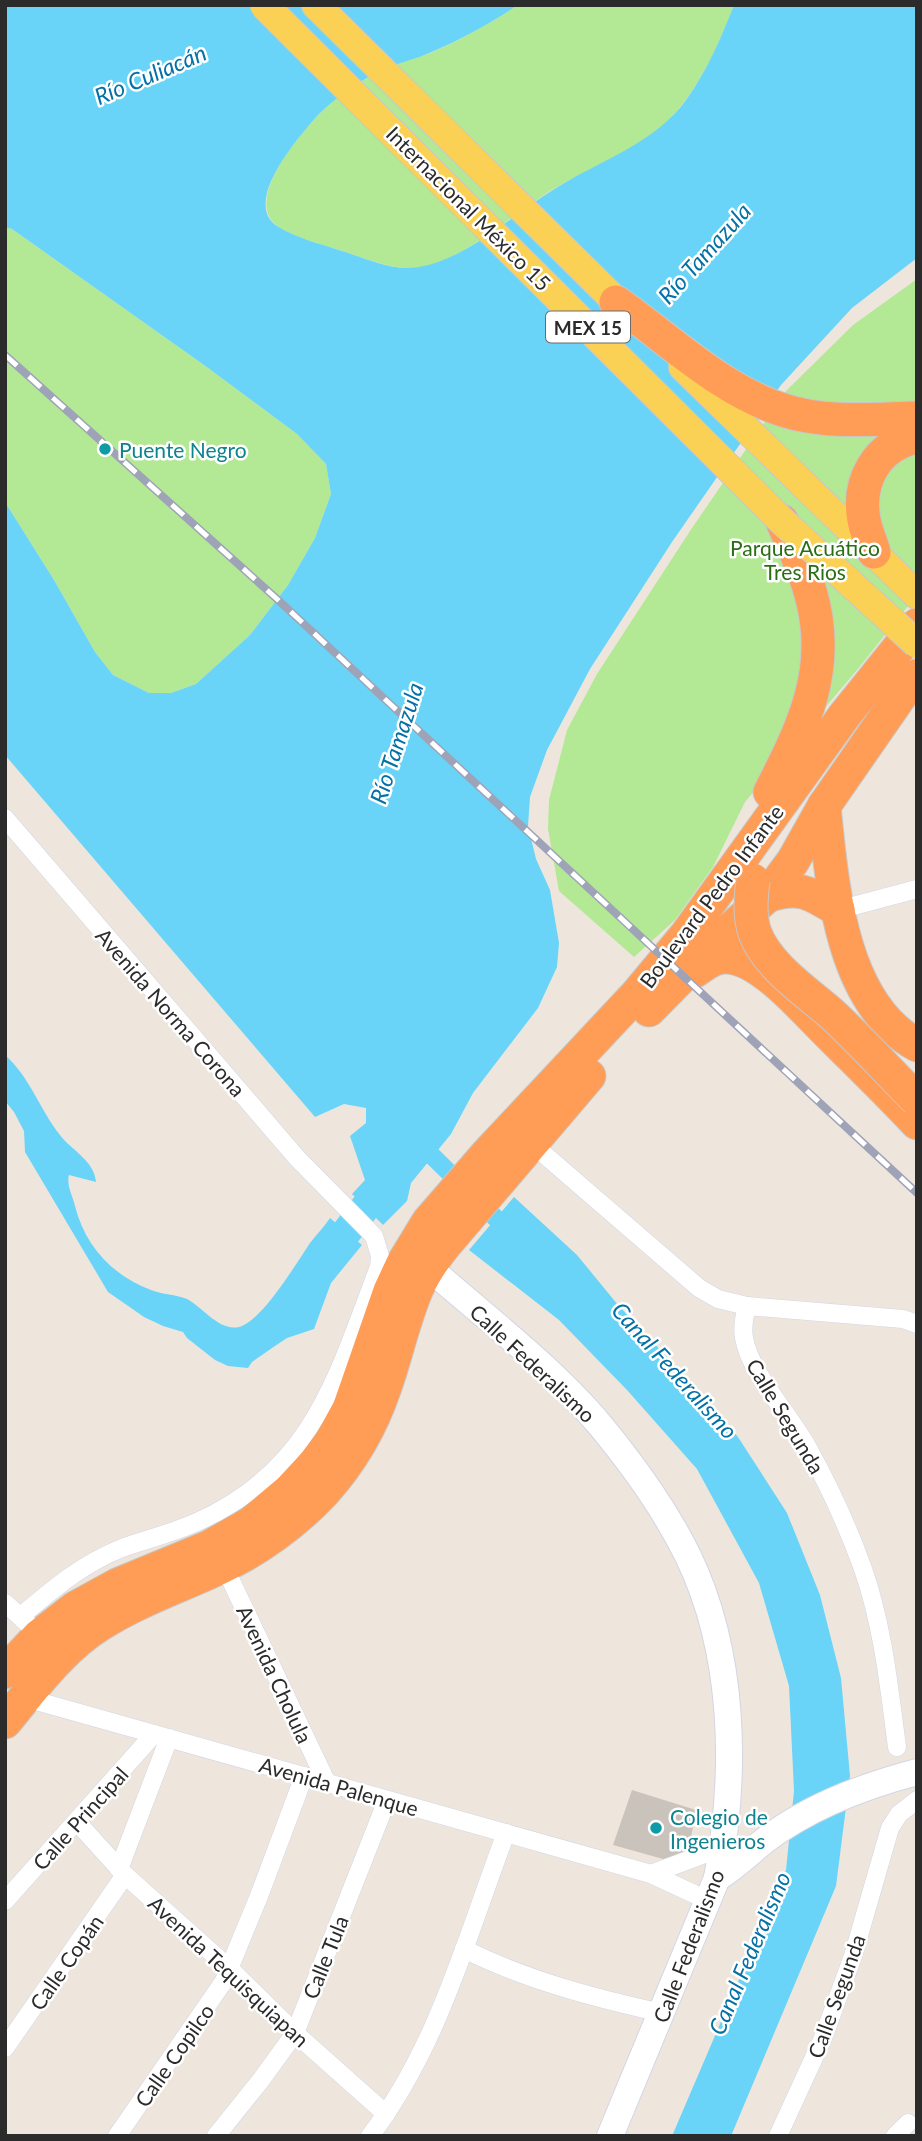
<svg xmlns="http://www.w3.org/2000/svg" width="922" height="2141" font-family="Lato,sans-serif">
	<rect width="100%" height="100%" fill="#eee6dc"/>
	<g fill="#b3e895">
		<path d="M518,5H734C717,50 695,98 658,130C629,155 590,168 557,187C517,210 461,264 416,268C391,270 363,257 339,250C323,245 288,235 276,225C244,199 300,134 320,113C336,97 360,81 380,71C397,62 417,59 435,51C464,38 491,23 518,5Z"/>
		<polygon points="5,227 12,229 204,365 297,434 326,464 331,494 315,538 288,585 250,635 196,684 171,693 149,693 113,675 95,652 54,580 5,502"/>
		<polygon points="917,279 917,595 857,670 745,802 713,867 675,920 634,957 559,891 548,829 549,800 567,730 597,674 690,531 786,391 853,325"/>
	</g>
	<g fill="#69d4f7">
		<path d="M5,5H518C491,23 464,38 434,51C417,59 397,63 379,71C359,82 335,98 319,114C300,135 241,202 277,226C296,238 321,244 342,251C365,258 394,272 419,267C468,259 514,213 556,188C601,160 654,144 686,100C707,71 721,38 734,5H917V258L852,308L781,385L672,542L590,669L547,750L530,797L528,826L536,859L550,890L559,943L557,967L538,1008L473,1093L451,1134L411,1183L407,1201L383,1225L352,1194L365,1180L350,1136L366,1123V1108L344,1104L315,1117L5,755V502L54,580L95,652L113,675L149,693H171L196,684L250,635L288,585L315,538L331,494L326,464L297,434L204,365L12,229L5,227Z"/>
		<path d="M5,1055C30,1077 40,1110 60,1135C72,1151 94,1160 96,1182L69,1175C66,1185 73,1197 75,1206C85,1246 113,1276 151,1290C163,1295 175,1294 187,1299C204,1308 221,1334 242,1326C264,1317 296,1264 310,1243C317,1234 324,1227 330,1218L362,1245L331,1283L314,1329L287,1338L275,1346L252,1362L248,1368L228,1366L215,1360L187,1338L183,1332L163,1326L144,1317L108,1292L25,1152L24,1131L14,1112L5,1101Z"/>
		<polygon points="514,1197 577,1255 618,1305 695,1387 738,1437 787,1513 820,1595 841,1678 850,1776 836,1886 731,2136 672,2136 786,1870 794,1791 789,1686 759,1583 697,1469 627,1390 559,1320 469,1250"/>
	</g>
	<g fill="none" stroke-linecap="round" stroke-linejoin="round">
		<polyline stroke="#69d4f7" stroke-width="18" points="418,1142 513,1235"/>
		<polyline stroke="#69d4f7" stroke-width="30" points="324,1262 382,1185 387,1175"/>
	</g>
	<polygon fill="#c9c3bc" points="632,1790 696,1810 688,1854 663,1859 613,1845"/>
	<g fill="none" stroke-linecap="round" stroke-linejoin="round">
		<defs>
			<g id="street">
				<path d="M5,818L297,1158L374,1236L380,1256L379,1267C337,1376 314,1470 197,1522C173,1533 147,1539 122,1548C82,1564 53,1589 21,1616"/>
				<polyline points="838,910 917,889"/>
				<polyline points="531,1143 699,1288 718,1299 747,1306 903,1319 917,1324"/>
				<path d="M747,1306C744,1317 742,1327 744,1338C750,1373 790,1415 808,1448C829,1486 848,1527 863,1569C883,1626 889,1687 897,1747"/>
				<polyline points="224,1566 327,1783"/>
				<polyline points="5,1603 28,1624"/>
				<polyline points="26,1698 651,1874 707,1900"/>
				<polyline points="77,1822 125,1875 230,1969 295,2033 386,2114"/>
				<polyline points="119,1869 169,1738"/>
				<polyline points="651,1874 723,1847"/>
				<polyline points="5,1901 154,1734"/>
				<path d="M464,1949C526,1980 594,1998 662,2013"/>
				<polyline points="5,2048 125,1875"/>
				<polyline points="117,2136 224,1981 259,1896 304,1776"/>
				<polyline points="216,2136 261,2080 295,2033 387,1800"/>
				<path d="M370,2136C438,2047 467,1936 506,1833"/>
				<polyline points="778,2136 823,2038 853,1956 890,1828 899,1814 917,1800"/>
				<polyline points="895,2136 908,2123"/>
			</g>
			<g id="secondary">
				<path d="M428,1267C484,1316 553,1369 600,1425C633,1465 665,1509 688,1556C735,1653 737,1774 717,1878L610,2136"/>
				<path d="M717,1878C735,1867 748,1854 764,1841C808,1807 864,1786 917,1772"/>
			</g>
			<g id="primary">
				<polyline points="316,5 632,317"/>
				<polyline points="683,367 917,595"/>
			</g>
			<g id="highway">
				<path d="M616,302C669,339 720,390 783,410C825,424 873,419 917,418"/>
				<path d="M874,552C871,542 866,531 864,520C857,482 876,445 917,437"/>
				<path d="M770,792C804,726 833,667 810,591C803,567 792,544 782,521"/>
				<path d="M824,806C832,883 840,1003 917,1045"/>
				<path d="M767,896C800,885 810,893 838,910"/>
				<path d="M695,971C708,962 718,954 734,958C767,965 806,1012 830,1035C859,1064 889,1093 917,1123"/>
				<polyline points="649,1010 708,950 767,896 793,861 824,806 901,695 917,676"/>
				<polyline points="5,1672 39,1636 75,1608 117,1585 209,1547 251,1523 290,1490 315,1463 332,1440 349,1409 390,1291 403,1263 428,1222 487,1154 637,994 687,934 844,716 917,625"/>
				<path d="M5,1722C33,1688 63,1647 101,1624C139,1600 181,1586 221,1567C258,1550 296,1522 324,1492C351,1462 372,1426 385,1387C396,1356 403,1322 416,1291C423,1275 433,1260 444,1246L589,1076"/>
			</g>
		</defs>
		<use href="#street" stroke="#d2d6e5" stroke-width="19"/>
		<use href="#secondary" stroke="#d2d6e5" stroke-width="28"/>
		<use href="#primary" stroke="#c8c8c8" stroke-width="30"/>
		<use href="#highway" stroke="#c8c8c8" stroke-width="35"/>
		<use href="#street" stroke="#fff" stroke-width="18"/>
		<use href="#secondary" stroke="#fff" stroke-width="26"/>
		<use href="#primary" stroke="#fad155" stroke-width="28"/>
		<use href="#highway" stroke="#ff9c56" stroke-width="33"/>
		<defs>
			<polyline id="rail" points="5,355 277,599 917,1193"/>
		</defs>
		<use href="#rail" stroke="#9fa3b7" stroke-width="8"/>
		<use href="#rail" stroke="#fff" stroke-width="5" stroke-dasharray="16" stroke-linecap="butt"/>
		<defs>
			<polyline id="primary-bridge" points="264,5 782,521 917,644"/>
			<path id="highway-bridge" d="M753,880C751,898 749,915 755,933C768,967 807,992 833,1015C862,1042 889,1072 917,1100"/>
		</defs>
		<use href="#primary-bridge" stroke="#c8c8c8" stroke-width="30" stroke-linecap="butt"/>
		<use href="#highway-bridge" stroke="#c8c8c8" stroke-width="35" stroke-linecap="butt"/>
		<use href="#primary-bridge" stroke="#fad155" stroke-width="28"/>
		<use href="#highway-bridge" stroke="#ff9c56" stroke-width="33"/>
	</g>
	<g fill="#0f9aa8" stroke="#fff" stroke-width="2.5">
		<circle cx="105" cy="449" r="7"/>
		<circle cx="656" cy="1828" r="7"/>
	</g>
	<g text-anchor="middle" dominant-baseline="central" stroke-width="5" stroke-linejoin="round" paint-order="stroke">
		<rect fill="#fff" stroke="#6b6b6b" stroke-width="2" x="546" y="311.5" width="84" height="31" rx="5"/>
		<g font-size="19" font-weight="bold" fill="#2b2b2b">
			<text x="588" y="327">MEX 15</text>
		</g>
		<g font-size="21" fill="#2b2b2b" stroke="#fff">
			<text transform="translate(469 208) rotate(45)">Internacional México 15</text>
			<text transform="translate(711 896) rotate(-53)">Boulevard Pedro Infante</text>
			<text transform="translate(171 1012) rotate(49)">Avenida Norma Corona</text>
			<text transform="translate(533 1363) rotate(43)">Calle Federalismo</text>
			<text transform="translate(786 1416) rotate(59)">Calle Segunda</text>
			<text transform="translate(275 1674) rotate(65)">Avenida Cholula</text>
			<text transform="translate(339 1786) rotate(16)">Avenida Palenque</text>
			<text transform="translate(80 1818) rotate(-48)">Calle Principal</text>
			<text transform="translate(688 1946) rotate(-69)">Calle Federalismo</text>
			<text transform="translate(325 1957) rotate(-68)">Calle Tula</text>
			<text transform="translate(66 1962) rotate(-55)">Calle Copán</text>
			<text transform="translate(229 1971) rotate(43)">Avenida Tequisquiapan</text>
			<text transform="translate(836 1996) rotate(-70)">Calle Segunda</text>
			<text transform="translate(174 2055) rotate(-55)">Calle Copilco</text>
		</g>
		<g font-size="21" fill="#0d838f" stroke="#fff" text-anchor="start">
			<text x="119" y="449">Puente Negro</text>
			<text x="670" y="1816">Colegio de<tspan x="670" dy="24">Ingenieros</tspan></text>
		</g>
		<g font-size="21" fill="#296e15" stroke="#fff">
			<text x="805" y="547">Parque Acuático<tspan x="805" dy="24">Tres Rios</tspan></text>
		</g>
		<g font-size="23" font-style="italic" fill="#0471a6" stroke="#fff">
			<text transform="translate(150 74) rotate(-23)">Río Culiacán</text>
			<text transform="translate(704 253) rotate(-48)">Río Tamazula</text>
			<text transform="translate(396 743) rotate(-72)">Río Tamazula</text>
			<text transform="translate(675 1370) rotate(48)">Canal Federalismo</text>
			<text transform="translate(749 1953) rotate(-67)">Canal Federalismo</text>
		</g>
	</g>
	<rect width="922" height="2141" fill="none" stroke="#2b2b2b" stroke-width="14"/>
</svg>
